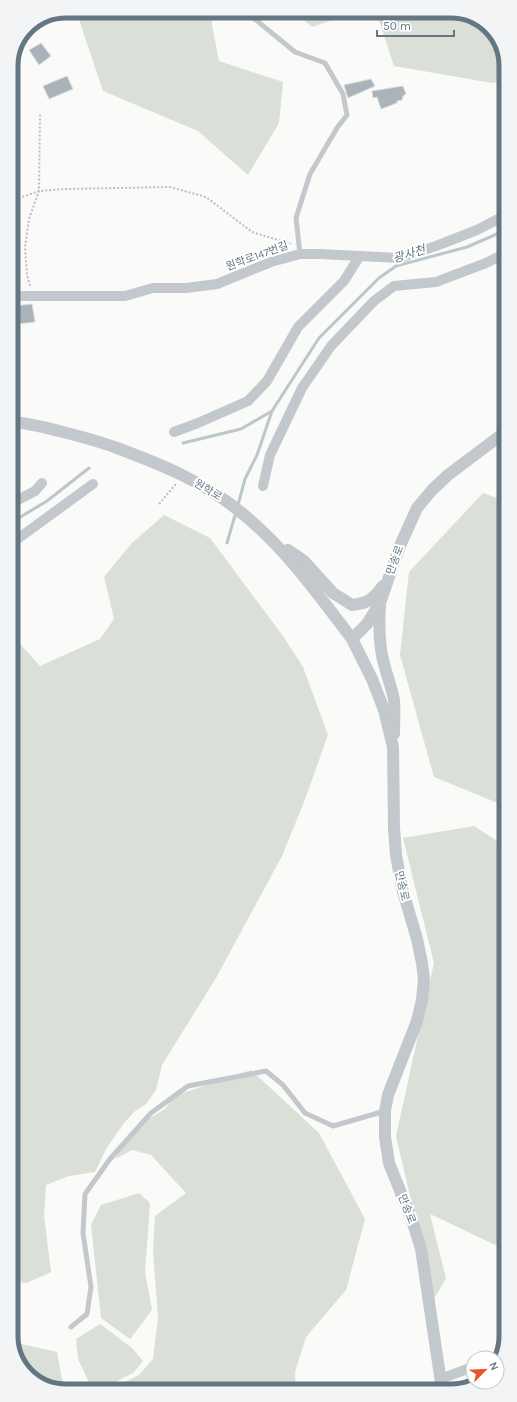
<svg xmlns="http://www.w3.org/2000/svg" width="517" height="1402" font-family="Karla,'Noto Sans KR',sans-serif">
	<rect width="100%" height="100%" fill="#fafaf8"/>
	<g fill="#dadfd7">
		<polygon points="76,11 211,11 212,25 219,61 283,82 279,123 248,175 198,131 103,91"/>
		<polygon points="294,11 358,11 312,27"/>
		<polygon points="376,11 455,11 485,23 504,52 504,81 492,83 394,66"/>
		<polygon points="483,493 505,501 505,806 434,777 400,655 409,572"/>
		<polygon points="164,515 210,538 283,636 303,667 328,735 304,802 282,856 216,978 162,1065 156,1090 146,1104 134,1112 124,1123 106,1149 95,1172 69,1176 46,1185 44,1215 51,1272 27,1283 13,1282 12,635 40,666 100,639 114,619 104,577 132,543"/>
		<polygon points="474,826 505,846 506,1250 430,1214 446,1278 434,1299 396,1136 434,963 403,838"/>
		<polygon points="251,1070 319,1133 365,1219 346,1290 306,1337 295,1372 296,1390 107,1391 139,1375 153,1359 158,1317 153,1252 155,1216 186,1193 151,1155 132,1150 115,1159 123,1143 148,1119 165,1109 174,1096"/>
		<polygon points="139,1193 150,1203 145,1272 152,1310 130,1339 101,1318 91,1225 101,1205"/>
		<polygon points="100,1324 132,1348 143,1361 133,1373 107,1386 89,1382 78,1359 76,1339"/>
		<polygon points="13,1340 21,1344 57,1352 64,1391 30,1377 13,1350"/>
	</g>
	<g fill="none" stroke-linecap="round" stroke-linejoin="round">
		<g stroke="#bbc7cb" stroke-width="3">
			<polyline points="183,443 241,429 272,411 319,338 379,278 396,266 467,247 504,231"/>
			<polyline points="238,505 245,479 257,455 272,411"/>
			<polyline points="12,522 47,501 89,468"/>
			<polyline points="227,543 236,512"/>
		</g>
	</g>
	<g fill="#aab3b9" stroke="#dcdcda">
		<polygon points="21,40 20,54 15,54"/>
		<polygon points="41,43 51,56 39,65 29,50"/>
		<polygon points="67,76 73,89 49,99 43,86"/>
		<polygon points="371,79 375,86 348,98 344,85"/>
		<polygon points="403,86 406,94 403,96 402,100 397,101 397,103 381,109 377,97 373,98 372,91"/>
		<polygon points="32,304 35,322 18,324 14,306"/>
	</g>
	<g fill="none" stroke-linecap="round" stroke-linejoin="round">
		<g stroke="#bbbfc2" stroke-width="2" stroke-dasharray="2 2" stroke-linecap="butt">
			<polyline points="11,201 39,191 65,189 170,187 206,197 252,232 291,244"/>
			<polyline points="30,286 27,275 25,247 29,219 39,191 40,114"/>
			<polyline points="159,504 176,484"/>
		</g>
		<g stroke="#c3c8cc" stroke-width="5">
			<polyline points="245,11 295,52 325,63 343,94 347,115 337,128 310,174 296,218 300,254"/>
			<polyline points="71,1327 87,1314 91,1287 83,1233 85,1194 110,1159 151,1113 188,1086 266,1071 283,1085 305,1113 333,1126 385,1111"/>
		</g>
		<g stroke="#c3c8cc" stroke-width="10">
			<polyline points="11,296 125,296 153,288 186,288 217,284 271,262 300,254 320,254 399,258 436,246 477,230 504,216"/>
			<polyline points="174,432 198,423 248,401 267,381 298,327 344,281 359,257"/>
			<polyline points="263,486 270,455 302,388 331,346 374,301 394,286 436,282 486,263 504,254"/>
			<polyline points="12,503 35,491 42,483"/>
			<polyline points="12,543 93,484"/>
			<polyline points="497,1358 499,1357"/>
			<polyline points="440,1379 473,1367"/>
		</g>
		<g stroke="#c3c8cc" stroke-width="12">
			<path d="M12,422C28,423 43,427 59,431C79,436 98,441 117,448C160,464 202,481 238,510C284,546 317,593 352,639"/>
			<path d="M288,550L304,561L333,593L352,605C369,603 373,599 383,586"/>
			<path d="M380,606C379,620 379,635 381,649C383,667 391,683 394,700C395,711 394,723 394,734"/>
			<polyline points="442,1389 421,1249 413,1223 389,1163 385,1137 385,1111 388,1095 417,1021 422,1000 424,979 422,963 417,939 402,888 396,855 394,828 393,747 384,710 372,679 352,639 367,624 380,603 399,548 417,508 432,490 448,475 505,432"/>
		</g>
	</g>
	<g text-anchor="middle" dominant-baseline="central" stroke-width="4" stroke-linejoin="round" paint-order="stroke">
		<g font-size="11" fill="#657683" stroke="#fff">
			<text transform="translate(257 256) rotate(-20)">원학로147번길</text>
			<text transform="translate(208 490) rotate(31)">원학로</text>
			<text transform="translate(395 560) rotate(-70)">만송로</text>
			<text transform="translate(402 886) rotate(77)">만송로</text>
			<text transform="translate(407 1209) rotate(69)">만송로</text>
		</g>
		<g font-size="12" font-style="italic" fill="#60757c" stroke="#fff">
			<text transform="translate(409 254) rotate(-17)">광사천</text>
		</g>
	</g>
	<path d="M0 0H517V1402H0ZM66 18H451A48 48 0 0 1 499 66V1336A48 48 0 0 1 451 1384H66A48 48 0 0 1 18 1336V66A48 48 0 0 1 66 18Z" fill="#f3f4f5" fill-rule="evenodd"/>
	<path fill="none" stroke="#657683" stroke-width="5" d="M66 18H451A48 48 0 0 1 499 66V1336A48 48 0 0 1 451 1384H66A48 48 0 0 1 18 1336V66A48 48 0 0 1 66 18Z"/>
	<g transform="translate(485 1370) rotate(66)"><circle r="19" fill="#ffffff" stroke="#c1c8cd"/>
	<path d="M0-3L7 15L0 10L-7 15Z" fill="#e4572e"/>
	<text y="-6" font-size="11" font-weight="bold" text-anchor="middle" fill="#657683">N</text>
	</g>
	<path d="M377 30v6h77v-6" fill="none" stroke="#657683" stroke-width="2"/>
	<text x="383" y="30" font-size="12" fill="#657683" stroke="#ffffff" stroke-width="3" paint-order="stroke">50 m</text>
</svg>
